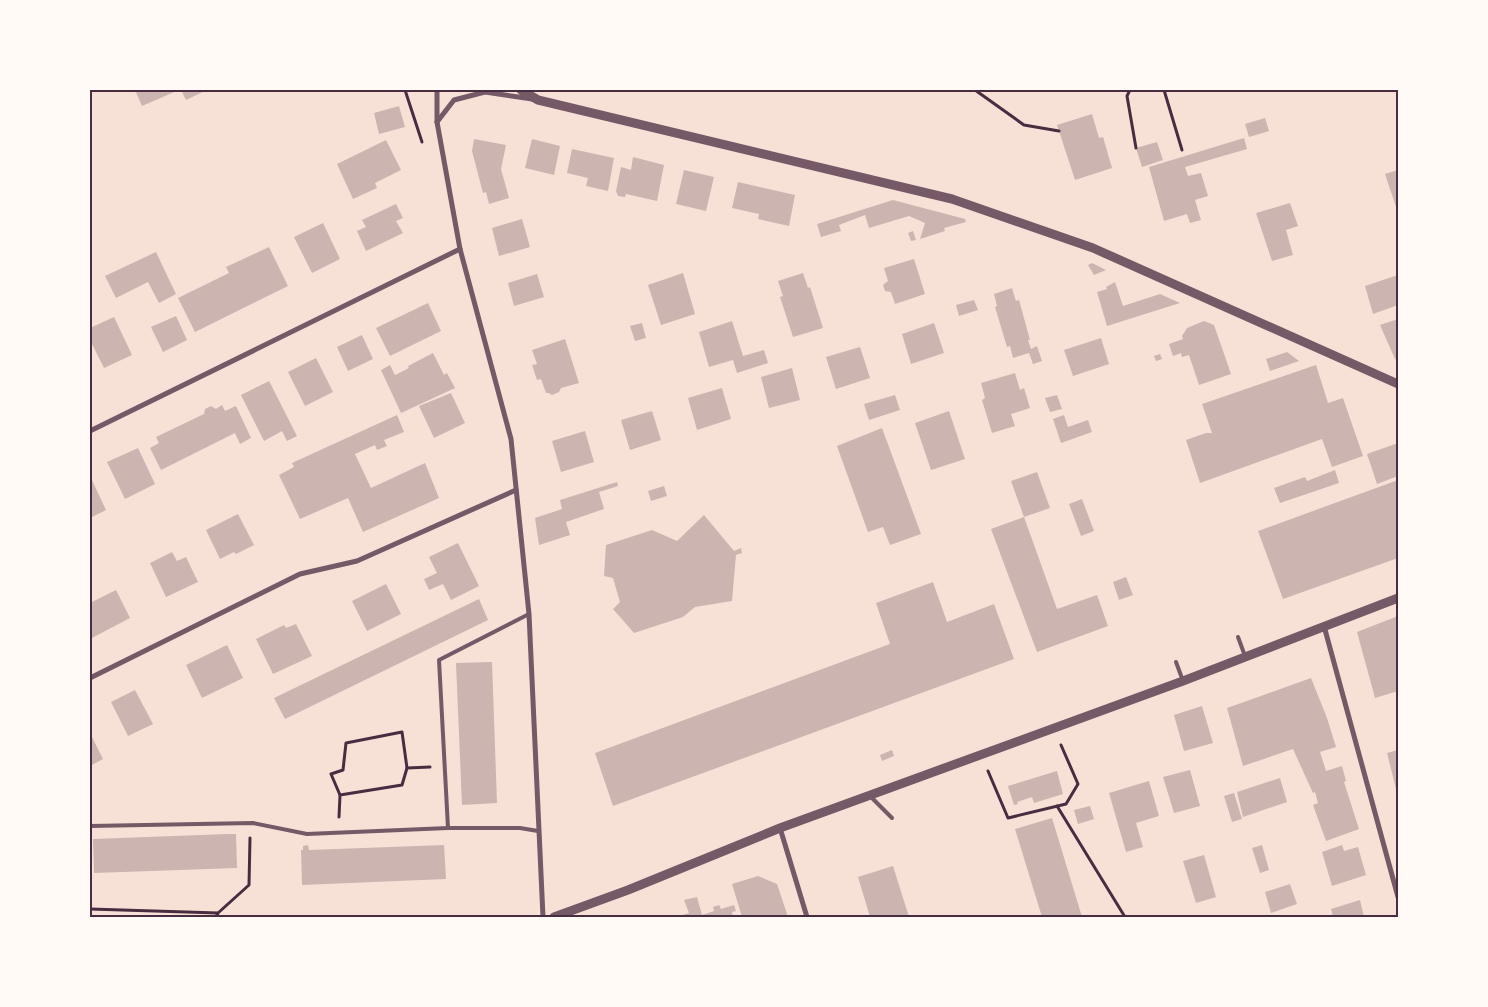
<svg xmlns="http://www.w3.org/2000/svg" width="1488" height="1007" font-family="'Source Sans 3',sans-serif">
	<rect width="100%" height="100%" fill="#f7e1d7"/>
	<g fill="#ccb4b1">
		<polygon points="135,90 179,90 142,106"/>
		<polygon points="181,90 207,90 186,100"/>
		<polygon points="399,106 405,127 379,134 374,113"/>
		<polygon points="1092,114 1099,138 1103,137 1112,168 1075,180 1057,125"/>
		<polygon points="1265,118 1269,131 1249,137 1245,124"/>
		<polygon points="1244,138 1247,149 1185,167 1188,176 1201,173 1208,196 1195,200 1201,220 1190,223 1187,214 1164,221 1149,167"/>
		<polygon points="474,139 506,145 501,169 509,198 489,204 486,192 483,193 472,151"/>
		<polygon points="532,139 560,146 554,175 525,168"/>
		<polygon points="386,140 401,170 375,183 377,188 353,199 337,164"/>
		<polygon points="1157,142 1163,160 1142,167 1136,148"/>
		<polygon points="572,149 614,158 608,191 586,186 588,178 567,173"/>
		<polygon points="633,157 664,165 657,201 626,194 625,197 618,196 616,191 621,167 631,170"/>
		<polygon points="684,170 714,177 706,211 676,204"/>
		<polygon points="1398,170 1398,213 1385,174"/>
		<polygon points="738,182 795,195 789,226 758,219 759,214 732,208"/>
		<polygon points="893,200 965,219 966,222 944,228 945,231 920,239 925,223 909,216 869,228 865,215 839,225 841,231 821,237 817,224"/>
		<polygon points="1290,203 1298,226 1286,230 1293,255 1272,261 1256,213"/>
		<polygon points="396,204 403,218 396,221 403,233 366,251 357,231 366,227 362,220"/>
		<polygon points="522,219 530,247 499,256 492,228"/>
		<polygon points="323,223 340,259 312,273 294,237"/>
		<polygon points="913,231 916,240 911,241 908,233"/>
		<polygon points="269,247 288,286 195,332 178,298 229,273 226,267"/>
		<polygon points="156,252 176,294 159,303 148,282 116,298 105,276"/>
		<polygon points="914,259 925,294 895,304 891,292 885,291 883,285 888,281 884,268"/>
		<polygon points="1092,263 1106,270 1094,275 1088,265"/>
		<polygon points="683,273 695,314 661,325 648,285"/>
		<polygon points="803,273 808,288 810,287 823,328 793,337 780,297 783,296 778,281"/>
		<polygon points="537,274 544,297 514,306 508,283"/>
		<polygon points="1398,275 1398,305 1373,314 1365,286"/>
		<polygon points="1115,282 1123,306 1160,294 1180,303 1107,326 1097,292 1107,289 1106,287"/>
		<polygon points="1012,288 1016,301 1019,300 1030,340 1028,340 1031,349 1037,346 1042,361 1033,364 1029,353 1013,358 1010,346 1007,347 995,307 997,306 994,294"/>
		<polygon points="974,300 978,310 959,316 956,305"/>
		<polygon points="428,303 441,331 390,356 376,328"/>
		<polygon points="176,316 187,340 163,352 151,327"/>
		<polygon points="114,317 132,355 104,368 90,340 90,328"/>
		<polygon points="1398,319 1398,361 1395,359 1380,325"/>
		<polygon points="732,321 743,356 764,350 768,363 737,373 733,360 709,367 699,332"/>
		<polygon points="1204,321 1214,325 1231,374 1199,385 1189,355 1182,357 1181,353 1173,356 1169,344 1183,339 1182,336 1187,328"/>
		<polygon points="642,323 646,338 635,341 630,326"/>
		<polygon points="934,323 944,353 911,364 902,334"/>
		<polygon points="362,335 373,359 348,371 337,347"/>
		<polygon points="1101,338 1109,364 1073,376 1064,350"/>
		<polygon points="565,339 579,383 561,388 559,392 552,395 549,393 546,393 541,379 537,380 532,365 537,364 532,350"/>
		<polygon points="860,347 870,378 836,389 826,357"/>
		<polygon points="1287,352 1299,361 1270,371 1266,359"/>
		<polygon points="433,353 444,375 447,373 455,388 401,413 381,370 390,365 395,375 409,368 408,366"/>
		<polygon points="1160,354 1162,359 1156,361 1154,356"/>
		<polygon points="316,358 333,392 305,406 288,372"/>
		<polygon points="1316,365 1328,403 1343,398 1363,456 1332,467 1322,439 1200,483 1186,440 1206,433 1212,433 1202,404"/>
		<polygon points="792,368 800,400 769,408 761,377"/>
		<polygon points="1015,373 1020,390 1024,388 1030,408 1011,414 1015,426 992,433 982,400 985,398 981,383"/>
		<polygon points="269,381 297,436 287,441 282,431 264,441 241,395"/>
		<polygon points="722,388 731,419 697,430 688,398"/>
		<polygon points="451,393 465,423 434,438 419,406"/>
		<polygon points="895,395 900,410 869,420 864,404"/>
		<polygon points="1057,395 1062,409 1050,412 1045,398"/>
		<polygon points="222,405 225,411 236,406 251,438 240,444 235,433 161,470 150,448 159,443 156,437 204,414 205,409 211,406 216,409"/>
		<polygon points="652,411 661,440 630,450 621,420"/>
		<polygon points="949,411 965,459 931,470 915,423"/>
		<polygon points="397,415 404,432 384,440 387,446 377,450 375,445 355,454 371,488 425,463 439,498 363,532 348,498 300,519 279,475 294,467 292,463"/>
		<polygon points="1064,415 1068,427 1088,420 1092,432 1061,443 1053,419"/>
		<polygon points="882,428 921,534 890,545 883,527 868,532 837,446"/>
		<polygon points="585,431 594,462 561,472 552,441"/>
		<polygon points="1398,443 1398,476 1377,484 1367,454"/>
		<polygon points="138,448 155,484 125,499 107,462"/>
		<polygon points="1335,470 1339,483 1280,503 1274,488 1305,477 1307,481"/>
		<polygon points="1037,472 1050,508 1024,517 1011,481"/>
		<polygon points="90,476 106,510 90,518"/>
		<polygon points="1398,480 1398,558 1283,599 1258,531"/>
		<polygon points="617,482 618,486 599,492 604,509 566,522 570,535 539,545 535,518 562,509 560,500"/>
		<polygon points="664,486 667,496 651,501 648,491"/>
		<polygon points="1082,499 1094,531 1081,536 1069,504"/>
		<polygon points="238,514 254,545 236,554 234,552 220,559 206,530"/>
		<polygon points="704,515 734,551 741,548 742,553 736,555 732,601 695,607 683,617 634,633 613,609 620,602 613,578 604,576 606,545 652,530 677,541"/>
		<polygon points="1024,517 1057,609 1097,595 1108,626 1037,652 991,529"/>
		<polygon points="458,543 479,586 451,600 443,584 429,590 424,579 437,573 429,557"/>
		<polygon points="172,552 177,561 186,557 198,582 166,597 150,563"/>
		<polygon points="1126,577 1133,595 1119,600 1113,582"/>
		<polygon points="933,582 947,622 994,604 1014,659 613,806 595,753 890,644 876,603"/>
		<polygon points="386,584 401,614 367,631 352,601"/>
		<polygon points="116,590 130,618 90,639 90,603"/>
		<polygon points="479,599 488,620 285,719 274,698"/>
		<polygon points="1398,616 1398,691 1375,698 1357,632"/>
		<polygon points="296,624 312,656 273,674 256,639 284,625 286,628"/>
		<polygon points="227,645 243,678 202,698 186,665"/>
		<polygon points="492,662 497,803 462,805 456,663"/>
		<polygon points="1311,678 1327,718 1336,747 1320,752 1326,771 1342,766 1346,781 1344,782 1359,829 1326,841 1313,805 1318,803 1315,792 1313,793 1293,749 1243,766 1227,708"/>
		<polygon points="135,690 153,724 128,736 111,702"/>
		<polygon points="1202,706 1213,743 1184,751 1174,715"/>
		<polygon points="90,733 103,759 90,766"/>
		<polygon points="892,750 894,756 882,761 880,755"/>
		<polygon points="1398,750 1398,793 1397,793 1387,753"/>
		<polygon points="1190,770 1200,806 1174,813 1163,777"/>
		<polygon points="1057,771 1063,794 1034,803 1032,797 1017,802 1018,804 1014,805 1008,786"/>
		<polygon points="1280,778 1287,802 1243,817 1237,792"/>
		<polygon points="1149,781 1159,816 1136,823 1143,847 1126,852 1109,793"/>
		<polygon points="1234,793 1242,819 1232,822 1224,796"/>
		<polygon points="1090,806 1094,819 1078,824 1074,810"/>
		<polygon points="1052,818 1082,917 1042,917 1015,829"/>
		<polygon points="228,834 236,834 237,868 94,873 93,839"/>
		<polygon points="308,845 309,850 444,845 446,879 302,885 301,850 303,850 303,846"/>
		<polygon points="1262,845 1269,870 1260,873 1252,848"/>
		<polygon points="1342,845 1344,851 1358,847 1366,875 1332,886 1322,852"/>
		<polygon points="1204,855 1216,897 1196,903 1183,861"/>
		<polygon points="893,866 909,917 870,917 858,877"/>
		<polygon points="758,876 777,884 788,917 742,917 732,884"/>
		<polygon points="1290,884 1297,904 1271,913 1265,892"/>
		<polygon points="697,897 702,915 714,911 713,907 719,905 721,909 734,905 736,911 732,912 733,917 676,917 689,913 684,900"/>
		<polygon points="1360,900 1364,917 1333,917 1331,909"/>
	</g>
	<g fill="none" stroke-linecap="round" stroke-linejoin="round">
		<g stroke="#4a2c40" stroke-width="3">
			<polyline points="405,90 422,142"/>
			<polyline points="975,90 1024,125 1059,131"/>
			<polyline points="1130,90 1127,96 1136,148"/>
			<polyline points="1164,90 1182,150"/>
			<polyline points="988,771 1008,818 1066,804 1078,784 1061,745"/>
			<polyline points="340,795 331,774 343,770 346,743 402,732 407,768"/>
			<polyline points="1057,806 1125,917"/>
			<polyline points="339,817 340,795 402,785 407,768 430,767"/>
			<polyline points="90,909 218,913"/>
			<polyline points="216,917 218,913 249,885 250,838"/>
		</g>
		<g stroke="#755966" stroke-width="4">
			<polyline points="1238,637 1245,656"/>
			<polyline points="1176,662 1183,681"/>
			<polyline points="871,797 892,818"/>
			<polyline points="90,826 253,823 307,834 448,828 520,828 538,831"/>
			<polyline points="448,828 439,660 529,614"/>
		</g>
		<g stroke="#755966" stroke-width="5">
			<polyline points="437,90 437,122 460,249 511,439 529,614 543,917"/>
			<polyline points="437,122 454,100 485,92 532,99"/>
			<polyline points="90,431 460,249"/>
			<polyline points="1324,626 1398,897"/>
			<polyline points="90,678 300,574 357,561 516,490"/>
			<polyline points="780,828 807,917"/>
		</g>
		<g stroke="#755966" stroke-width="9">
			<polyline points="521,90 538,100 952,199 1093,248 1398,384"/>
			<polyline points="554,917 628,890 780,828 1183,681 1398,598"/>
		</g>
	</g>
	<rect width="1488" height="1007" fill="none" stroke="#fffaf5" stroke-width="182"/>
	<rect x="91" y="91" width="1306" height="825" fill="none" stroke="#4a2c40" stroke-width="2"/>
</svg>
